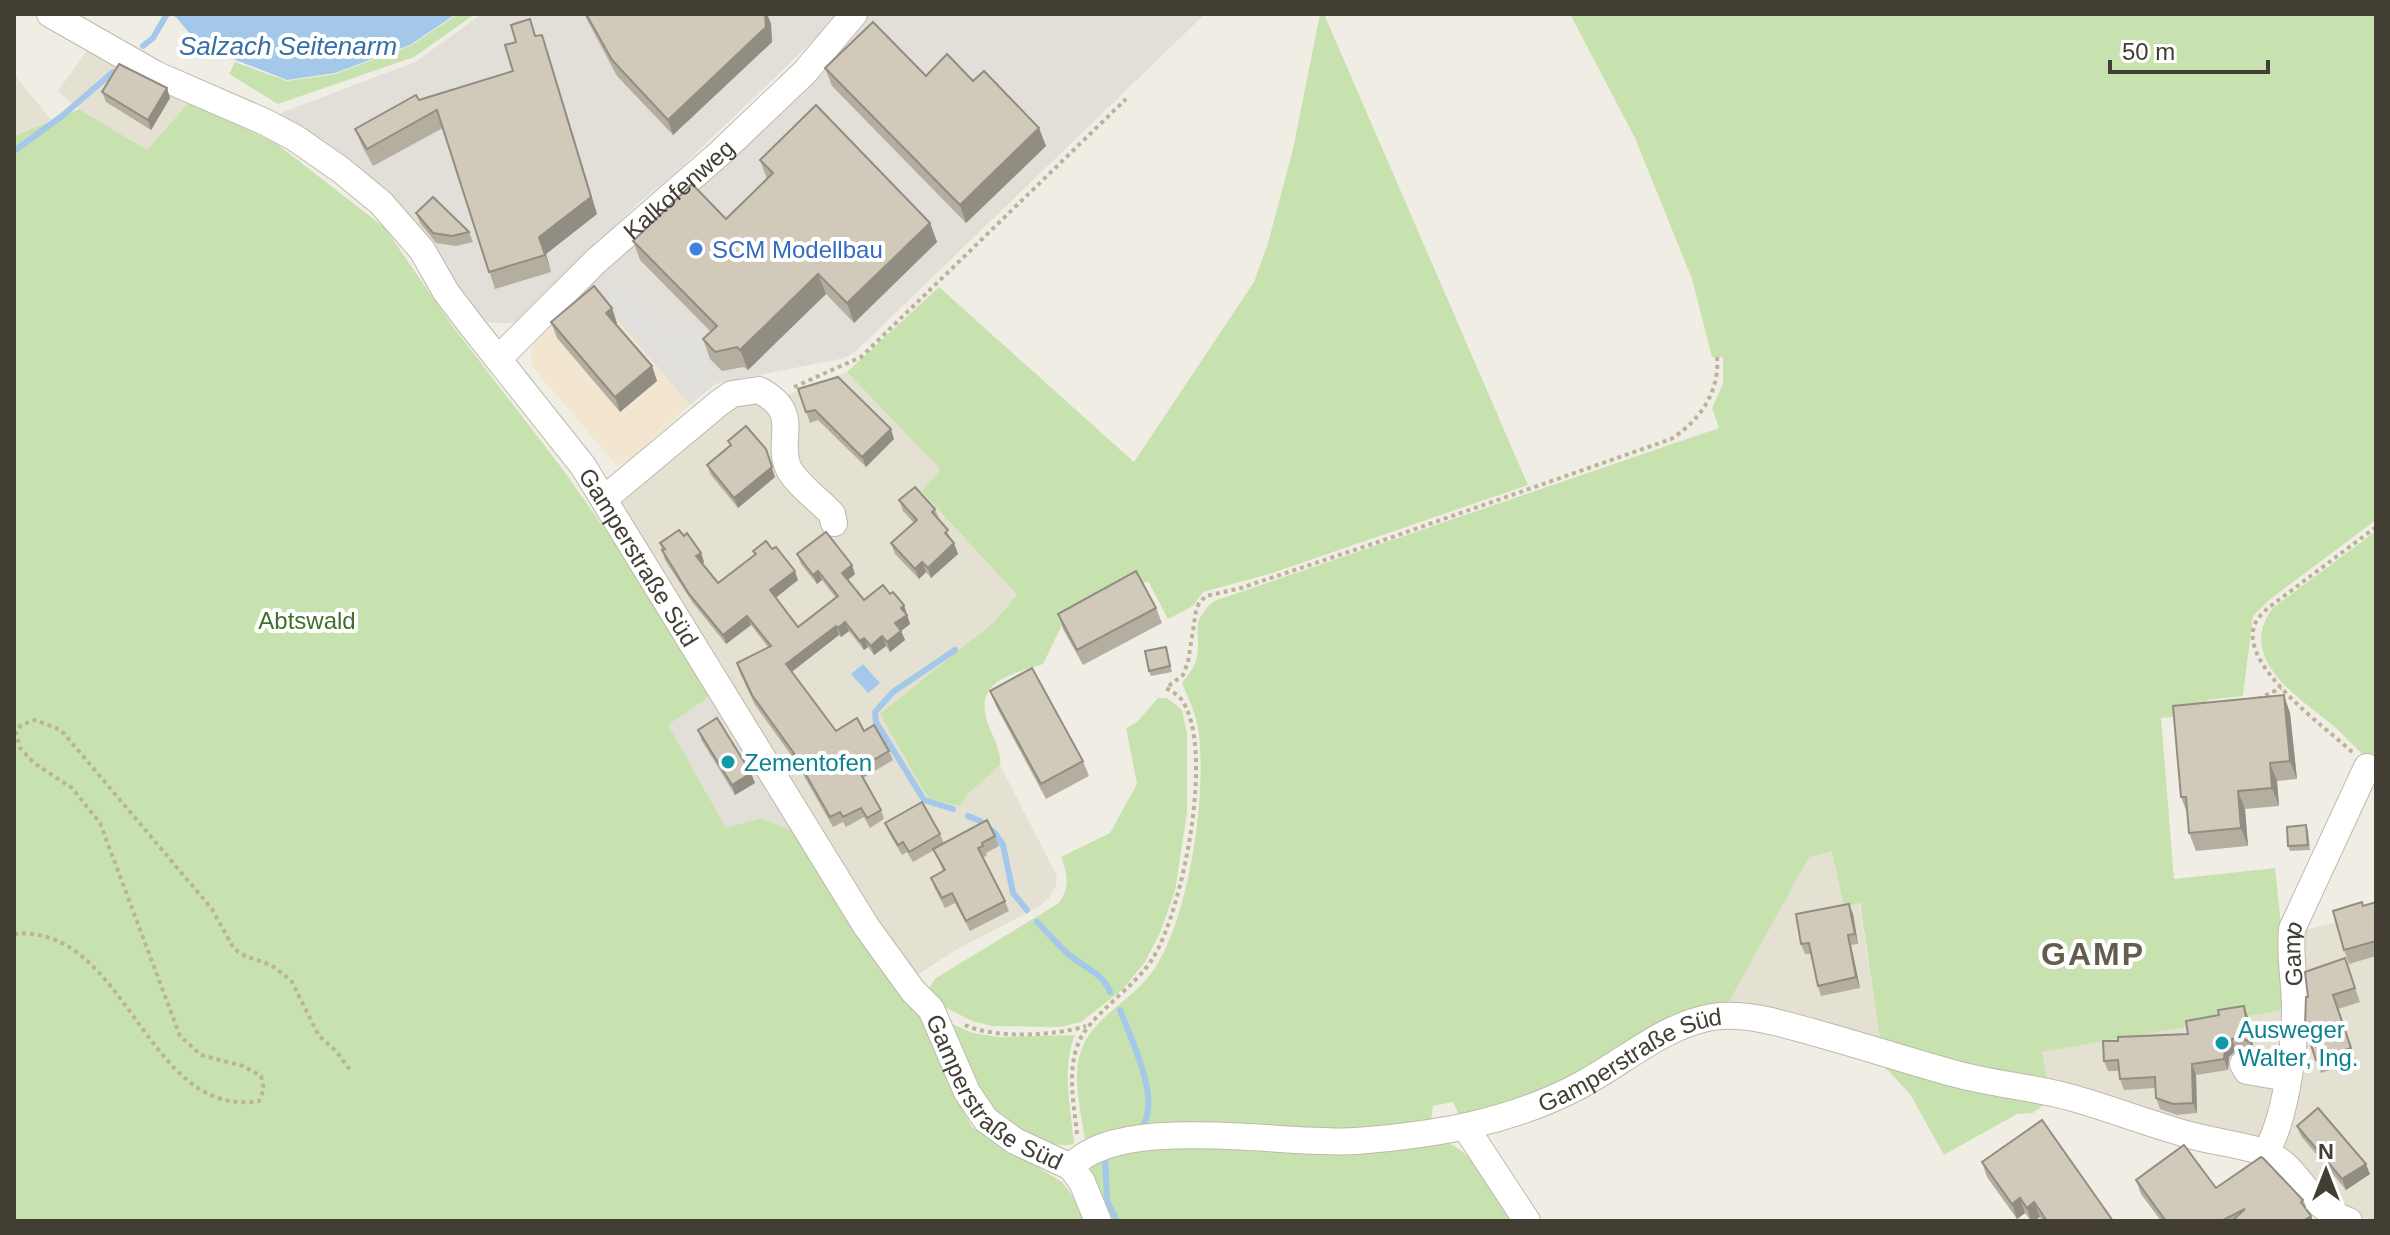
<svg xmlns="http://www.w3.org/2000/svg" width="2390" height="1235" font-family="Helvetica,sans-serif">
	<rect width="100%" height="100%" fill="#f0eee4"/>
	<g fill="#e4e0d2">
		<polygon points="88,49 190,101 147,150 79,109 58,91"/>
		<polygon points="14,74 51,120 14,136"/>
		<polygon points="847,372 942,470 921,492 1017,595 993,623 959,806 968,793 1000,765 1057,876 1056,886 1049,898 1039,907 957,949 919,974 907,974 810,819 720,661 616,505 739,399 766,403"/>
		<polygon points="1833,851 1844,906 1859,903 1881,1046 1725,1009 1809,856"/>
		<polygon points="2376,912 2376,1221 2343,1213 2280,1153 2049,1088 2041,1052 2290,1009 2297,932"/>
	</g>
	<polygon fill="#f2e6d0" points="586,284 690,405 633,458 617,466 531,365 531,353 535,341"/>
	<g fill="#e2dfd9">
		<polygon points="482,14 837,14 820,34 671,177 637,204 527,316 511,323 492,323 477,316 352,163 278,114 415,62"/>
		<polygon points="870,14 1205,14 856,351 845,358 715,384 690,405 586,284 694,192 807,90"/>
		<polygon points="713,694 791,830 761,818 726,829 667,725"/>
	</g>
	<g fill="#c8e2af">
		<polygon points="458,14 475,14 414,57 278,104 229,74 235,62 287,81 335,74 410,46"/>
		<path d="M1320,14H1324L1528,485L1269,574L1203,592L1193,606L1168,619L1148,581L1062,625L1043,664C1009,675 970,682 990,729C995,741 1001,751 1000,765L969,793L959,806L928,798L880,714L993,623L1017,595L921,491L941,470L847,372L939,287L1134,462L1254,282L1268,243L1293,149Z"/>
		<path d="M1570,14H2376V520L2269,600L2253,616L2243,696L2207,700L2208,713L2161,718L2174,879L2275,868L2290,1009L2042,1052L2049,1088L1881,1046L1860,903L1844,906L1832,851L1809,857L1725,1009L1557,1090L1462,1121L1453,1102L1433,1106L1430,1127L1085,1142C1082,1113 1071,1078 1081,1051C1092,1018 1129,1002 1150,975C1189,925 1208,790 1198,728C1195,711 1188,698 1182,683C1187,676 1193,669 1196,661C1203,632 1187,625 1214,601L1719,428L1712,408L1723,384V357H1712L1692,279L1635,138Z"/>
		<polygon points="190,101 277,144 385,228 451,324 561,467 677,631 713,694 668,725 726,828 761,818 791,830 912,997 949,1083 972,1127 1062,1182 1091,1221 14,1221 14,136 79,109 147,150"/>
		<path d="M2376,531V751L2367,759C2356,748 2346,737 2335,727C2301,699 2234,659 2273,608Z"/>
		<path d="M1158,698H1167L1182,710L1187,733V813L1175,891L1160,933L1145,962L1122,990L1081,1022L1060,1027L992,1026L972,1021L931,1000L928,989L936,978L1059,903C1070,886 1068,875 1061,857L1110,833L1137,784L1126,728L1137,722Z"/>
		<path d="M943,1020L973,1033L998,1037L1075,1035C1061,1069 1071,1109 1074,1144C1055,1149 1015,1136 999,1123C989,1116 952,1036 943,1020Z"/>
		<polygon points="1880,1062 2046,1103 2033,1113 2017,1114 1944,1155 1910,1094"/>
		<path d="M1438,1138C1480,1156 1492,1184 1515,1221H1104L1090,1182L1091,1168L1113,1150Z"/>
	</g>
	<polygon fill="#e1e0dc" points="623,279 668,332 686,316 718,352 701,368 715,382 695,399 602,299"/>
	<g fill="#a3c8ea">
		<polygon points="168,14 456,14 410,45 335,73 287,80 200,46 176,17"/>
		<polygon points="863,664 880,683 868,693 851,674"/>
	</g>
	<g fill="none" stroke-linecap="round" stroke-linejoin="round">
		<g stroke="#a3c8ea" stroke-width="6">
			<polyline points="143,46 153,38 167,14"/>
			<polyline points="14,151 62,116 113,72"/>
			<polyline points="953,809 924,800 876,722 875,712 893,692 955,650"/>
			<polyline points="968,816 980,821 995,833 1003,845 1013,893 1027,910"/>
			<path d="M1037,922C1047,932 1057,944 1068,954C1083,967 1104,974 1110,992"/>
			<path d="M1120,1010C1130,1037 1165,1106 1139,1130"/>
			<polyline points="1105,1157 1107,1201 1117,1221"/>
		</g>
		<defs>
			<g id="minor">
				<path id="s1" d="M50,14L157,75L265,122L295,138L341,170L381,203L422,250L446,292L471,325L583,466L866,926L913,991L931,1009L967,1092L986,1120L1015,1141L1071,1167L1082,1182L1098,1221"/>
				<path id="s2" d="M498,359L596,261L720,153L805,72L854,14"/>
				<path d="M604,499L719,403L732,394L759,390C803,413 776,438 788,467C794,482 820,501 832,514L834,523"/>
				<polyline points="2243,1064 2247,1071 2288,1078"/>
				<polyline points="1466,1128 1527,1221"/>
				<path id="s3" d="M2265,1153C2285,1123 2294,1051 2295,1015C2296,986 2289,958 2292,929L2367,767"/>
				<path id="s4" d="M1071,1167C1119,1112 1286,1146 1356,1141C1434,1135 1509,1123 1579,1086C1623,1063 1662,1026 1712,1017C1745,1012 1780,1023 1812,1032C1860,1045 1908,1061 1956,1074C1993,1084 2032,1087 2069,1097C2109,1108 2147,1123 2186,1134C2212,1142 2241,1144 2266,1153C2298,1165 2307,1207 2349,1221"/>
			</g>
		</defs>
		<use href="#minor" stroke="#beb9aa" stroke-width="28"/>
		<g stroke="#bcb29a" stroke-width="4" stroke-dasharray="4 4" stroke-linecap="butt">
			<polyline points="794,387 861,357 1126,99"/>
			<polyline points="2258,699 2281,688"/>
			<path d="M2352,752C2327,728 2234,663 2256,622C2258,617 2264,612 2268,608L2376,527"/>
			<path d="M14,934C127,923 146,1120 259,1101L264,1089L261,1076L243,1066L201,1055L180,1036L100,823L72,788L34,763L20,748L16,732L21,725L35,720L61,730L212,909L234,949L245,956L271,965L291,980L319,1036L336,1051L350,1070"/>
			<path d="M965,1025C996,1039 1054,1036 1086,1026"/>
			<path d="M1077,1134C1074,1105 1067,1072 1078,1044C1088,1016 1135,988 1153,958C1183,910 1216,746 1181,699C1177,694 1171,691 1166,688L1183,675L1188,662L1196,611L1199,603L1206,596L1241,588L1381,541L1671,439C1700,421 1720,391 1717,357"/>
		</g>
		<use href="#minor" stroke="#fff" stroke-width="26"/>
	</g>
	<g fill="#b4aea0">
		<polygon points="584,14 767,14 771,24 772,42 673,135 617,76"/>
		<polygon points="530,19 536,36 548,52 597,214 546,254 551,272 495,289 443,128 373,166 362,146 355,129 419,100 513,71 516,42"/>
		<polygon points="825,68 926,76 973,81 1046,146 966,223 832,86"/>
		<polygon points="167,88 170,98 151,130 106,102 102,92"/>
		<polygon points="760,160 930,223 937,242 854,323 826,294 748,370 744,367 722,371 710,359 703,339 711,332 640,260 633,241 726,219 767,179"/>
		<polygon points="416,213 469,232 473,242 456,246 436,243 420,223"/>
		<polygon points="551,322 617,323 616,324 652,366 657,381 620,412 557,338"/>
		<polygon points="798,389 894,439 866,467 818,420 810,423"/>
		<polygon points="728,441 775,477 738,508 711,475 707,465 730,446"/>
		<polygon points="899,500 935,509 939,519 952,540 958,554 931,578 926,572 919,579 895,554 891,543 914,523 903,511"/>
		<polygon points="684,536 701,553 704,562 702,564 718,583 755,554 753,551 798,580 775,598 798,627 836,598 822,580 817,584 801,564 797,554 852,565 855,574 848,580 864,600 890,594 904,605 910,624 901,631 905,640 890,652 886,646 874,655 868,647 864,650 849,631 841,637 839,635 791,672 836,731 864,731 889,751 893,760 863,778 881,810 884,819 870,828 864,817 846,827 843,822 833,827 796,762 755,705 740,673 737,663 768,647 751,625 726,644 693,603 665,560 660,543"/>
		<polygon points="1156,608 1162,623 1083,665 1063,629 1058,614"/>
		<polygon points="1166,647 1172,672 1151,676 1149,671"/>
		<polygon points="990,691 1083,761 1089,776 1046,799 996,706"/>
		<polygon points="2290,713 2297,779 2277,781 2279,806 2245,809 2248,846 2196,851 2189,833 2187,813 2181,797"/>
		<polygon points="698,730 755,783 735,795 702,741"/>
		<polygon points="885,823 940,834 944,843 995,836 999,846 986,853 987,855 983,858 1005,901 1009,911 970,931 955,903 945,908 934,887 931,878 943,871 934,850 913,862 907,852 902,855 889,833"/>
		<polygon points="2306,825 2308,830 2310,850 2290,851 2288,846"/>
		<polygon points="2376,903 2376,956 2349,964 2344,950 2364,906"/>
		<polygon points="1853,914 1858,944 1851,945 1860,988 1821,996 1818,986 1811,954 1805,954 1801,944"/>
		<polygon points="2345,958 2360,1002 2338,1009 2356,1061 2321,1073 2316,1060 2308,997"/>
		<polygon points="2244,1006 2248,1017 2254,1052 2244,1048 2236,1050 2229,1057 2228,1070 2196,1075 2197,1113 2177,1115 2160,1109 2156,1098 2155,1088 2124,1090 2120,1079 2119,1071 2108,1071 2104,1061 2118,1041 2188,1034 2219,1015"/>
		<polygon points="2297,1126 2370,1174 2346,1190 2301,1136"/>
		<polygon points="1982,1162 2113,1221 2042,1221 2040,1217 2034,1221 2031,1221 2025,1213 2017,1219 1987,1177"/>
		<polygon points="2136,1180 2216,1188 2303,1200 2313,1221 2161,1221 2141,1194"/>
	</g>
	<g fill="#928d82">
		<polygon points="765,14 767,14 771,24 772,42 673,135 668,120"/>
		<polygon points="542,35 597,214 546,254 551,272 539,237"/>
		<polygon points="167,88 170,98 151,130 148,120"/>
		<polygon points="1039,128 1046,146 966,223 960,205"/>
		<polygon points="930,223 937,242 854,323 847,303"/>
		<polygon points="818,274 826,294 748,370 740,350"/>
		<polygon points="612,308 617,323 612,328 606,313"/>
		<polygon points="652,366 657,381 620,412 615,397"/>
		<polygon points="891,429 894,439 866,467 862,457"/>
		<polygon points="766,449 775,477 738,508 734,498"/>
		<polygon points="954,543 958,554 931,578 928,568"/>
		<polygon points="701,553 704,562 700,566 696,556"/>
		<polygon points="922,562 926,572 919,579 915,569"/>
		<polygon points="852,565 855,574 845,582 842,573"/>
		<polygon points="795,571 798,580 773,600 770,590"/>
		<polygon points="818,571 822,580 817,584 813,575"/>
		<polygon points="904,605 910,624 901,631 905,640 890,652 887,642 901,608"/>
		<polygon points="747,616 751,625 726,644 723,635"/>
		<polygon points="845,622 849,631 841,637 838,628"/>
		<polygon points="836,626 839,635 789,674 786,664"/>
		<polygon points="882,636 886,646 874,655 871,646"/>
		<polygon points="864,638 868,647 864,650 860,641"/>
		<polygon points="2284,695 2290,713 2297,779 2290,761"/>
		<polygon points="2270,763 2277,781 2279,806 2272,788"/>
		<polygon points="751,773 755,783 735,795 732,785"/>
		<polygon points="2238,791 2245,809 2248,846 2241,828"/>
		<polygon points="1849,904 1853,914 1858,944 1855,934"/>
		<polygon points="1848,935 1851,945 1860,988 1856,977"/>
		<polygon points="2244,1006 2248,1017 2254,1052 2250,1042"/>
		<polygon points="2232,1039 2236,1050 2229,1057 2228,1070 2224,1059 2225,1046"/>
		<polygon points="2192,1064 2196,1075 2197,1113 2193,1103"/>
		<polygon points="2366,1164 2370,1174 2346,1190 2342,1179"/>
		<polygon points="2020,1198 2025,1213 2017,1219 2012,1204"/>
		<polygon points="2034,1202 2040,1217 2034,1221 2031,1221 2027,1208"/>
		<polygon points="2311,1216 2313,1221 2303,1221"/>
	</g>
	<g fill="#d1caba" stroke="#928d82" stroke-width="2">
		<polygon points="586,14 765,14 766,27 668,120 612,60"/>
		<polygon points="530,19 535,36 542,35 591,197 539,237 545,255 489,272 437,110 367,149 355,129 416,95 419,100 513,71 505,45 516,42 511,25"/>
		<polygon points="873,22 926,76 947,54 973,81 984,71 1039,128 960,205 825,68"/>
		<polygon points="119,64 167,88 148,120 102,92"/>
		<polygon points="816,105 930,223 847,303 818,274 740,350 737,347 715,352 703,339 717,326 633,241 692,184 726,219 773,173 760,160"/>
		<polygon points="433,197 469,232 452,236 433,233 416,213"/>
		<polygon points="594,286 612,308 606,313 652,366 615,397 551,322"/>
		<polygon points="838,377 891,429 862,457 815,410 806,412 798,389"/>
		<polygon points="746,426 766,449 772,467 734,498 707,465 731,445 728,441"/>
		<polygon points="915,487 935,509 932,512 948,530 945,533 954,543 928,568 922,562 915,569 891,543 917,520 899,500"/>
		<polygon points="679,530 684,536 687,533 701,553 696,556 718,583 756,554 753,551 766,541 772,549 776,547 795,571 770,590 798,627 838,596 818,571 813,575 797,554 826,532 852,565 842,573 864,600 883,585 890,594 893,592 904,605 901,608 907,615 895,623 901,631 887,642 882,636 871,646 864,638 860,641 845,622 838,628 836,626 786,664 836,731 857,718 864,731 874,725 889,751 858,769 881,810 867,818 861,808 843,817 840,812 830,817 793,752 752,695 737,663 771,646 747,616 723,635 689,594 662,550 665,549 660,543"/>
		<polygon points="1136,571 1156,608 1077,650 1058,614"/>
		<polygon points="1166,647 1170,666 1149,671 1145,651"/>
		<polygon points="1032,668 1083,761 1041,784 990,691"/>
		<polygon points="2284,695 2290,761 2270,763 2272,788 2238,791 2241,828 2189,833 2186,797 2181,797 2173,706"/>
		<polygon points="717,718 751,773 732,785 698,730"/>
		<polygon points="922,802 940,834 909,852 903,842 898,845 885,823"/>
		<polygon points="987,820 995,836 982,843 983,846 978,848 1005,901 966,921 952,893 942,898 931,878 945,870 933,849"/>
		<polygon points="2306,825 2308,845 2288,846 2287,827"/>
		<polygon points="2362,902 2363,906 2376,902 2376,941 2344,950 2333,911"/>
		<polygon points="1849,904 1855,934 1848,935 1856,977 1818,986 1809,943 1801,944 1796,914"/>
		<polygon points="2345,958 2355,988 2333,995 2351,1048 2316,1060 2305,1026 2306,997 2308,997 2305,972"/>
		<polygon points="2244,1006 2250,1042 2240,1037 2232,1039 2225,1046 2224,1059 2192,1064 2193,1103 2173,1104 2156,1098 2155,1077 2120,1079 2118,1060 2104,1061 2103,1041 2118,1041 2118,1037 2188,1034 2186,1021 2219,1015 2218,1010"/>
		<polygon points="2318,1108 2366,1164 2342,1179 2297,1126"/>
		<polygon points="2042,1120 2113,1221 2047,1221 2034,1202 2027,1208 2020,1198 2012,1204 1982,1162"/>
		<polygon points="2184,1145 2216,1188 2261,1157 2263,1158 2303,1200 2301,1202 2311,1216 2303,1221 2232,1221 2245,1209 2221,1221 2166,1221 2136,1180"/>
	</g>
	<circle fill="#3f7fe0" stroke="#fff" stroke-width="3" cx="696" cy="249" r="8"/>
	<g fill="#0f9aa8" stroke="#fff" stroke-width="3">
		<circle cx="728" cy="762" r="8"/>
		<circle cx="2222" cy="1043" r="8"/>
	</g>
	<g text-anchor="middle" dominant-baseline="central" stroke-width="8" stroke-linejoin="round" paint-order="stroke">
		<g font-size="24" fill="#423e34" stroke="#fff">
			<text stroke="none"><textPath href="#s2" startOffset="248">Kalkofenweg</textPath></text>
			<text stroke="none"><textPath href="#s1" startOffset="822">Gamperstraße Süd</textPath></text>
			<text stroke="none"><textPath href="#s3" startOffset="204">Gamp</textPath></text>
			<text stroke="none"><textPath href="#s4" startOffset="582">Gamperstraße Süd</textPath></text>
			<text stroke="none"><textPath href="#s1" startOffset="1470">Gamperstraße Süd</textPath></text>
		</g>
		<g font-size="24" fill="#366cbe" stroke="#fff" text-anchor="start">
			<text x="712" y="249">SCM Modellbau</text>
		</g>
		<g font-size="24" fill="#416f2d" stroke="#fff">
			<text x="307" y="620">Abtswald</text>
		</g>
		<g font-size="24" fill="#0d838f" stroke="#fff" text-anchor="start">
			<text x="744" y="762">Zementofen</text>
			<text x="2238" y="1029">Ausweger<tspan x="2238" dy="28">Walter, Ing.</tspan></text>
		</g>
		<g font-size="26" font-style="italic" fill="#366fa5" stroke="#fff">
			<text x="288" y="46">Salzach Seitenarm</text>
		</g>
		<g font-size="32" font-weight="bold" letter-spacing="2" fill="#645c4c" stroke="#fff">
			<text x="2093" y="954">GAMP</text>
		</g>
	</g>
	<rect width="2390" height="1235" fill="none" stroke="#423e34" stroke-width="32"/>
	<g transform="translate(2326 1171)" stroke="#ffffff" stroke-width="6" paint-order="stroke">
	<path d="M0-6L14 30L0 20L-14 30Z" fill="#423e34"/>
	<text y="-12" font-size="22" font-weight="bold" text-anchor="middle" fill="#423e34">N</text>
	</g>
	<path d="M2110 60v12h158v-12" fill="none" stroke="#423e34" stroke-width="4"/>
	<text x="2122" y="60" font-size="24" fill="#423e34" stroke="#ffffff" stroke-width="6" paint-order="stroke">50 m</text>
</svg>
